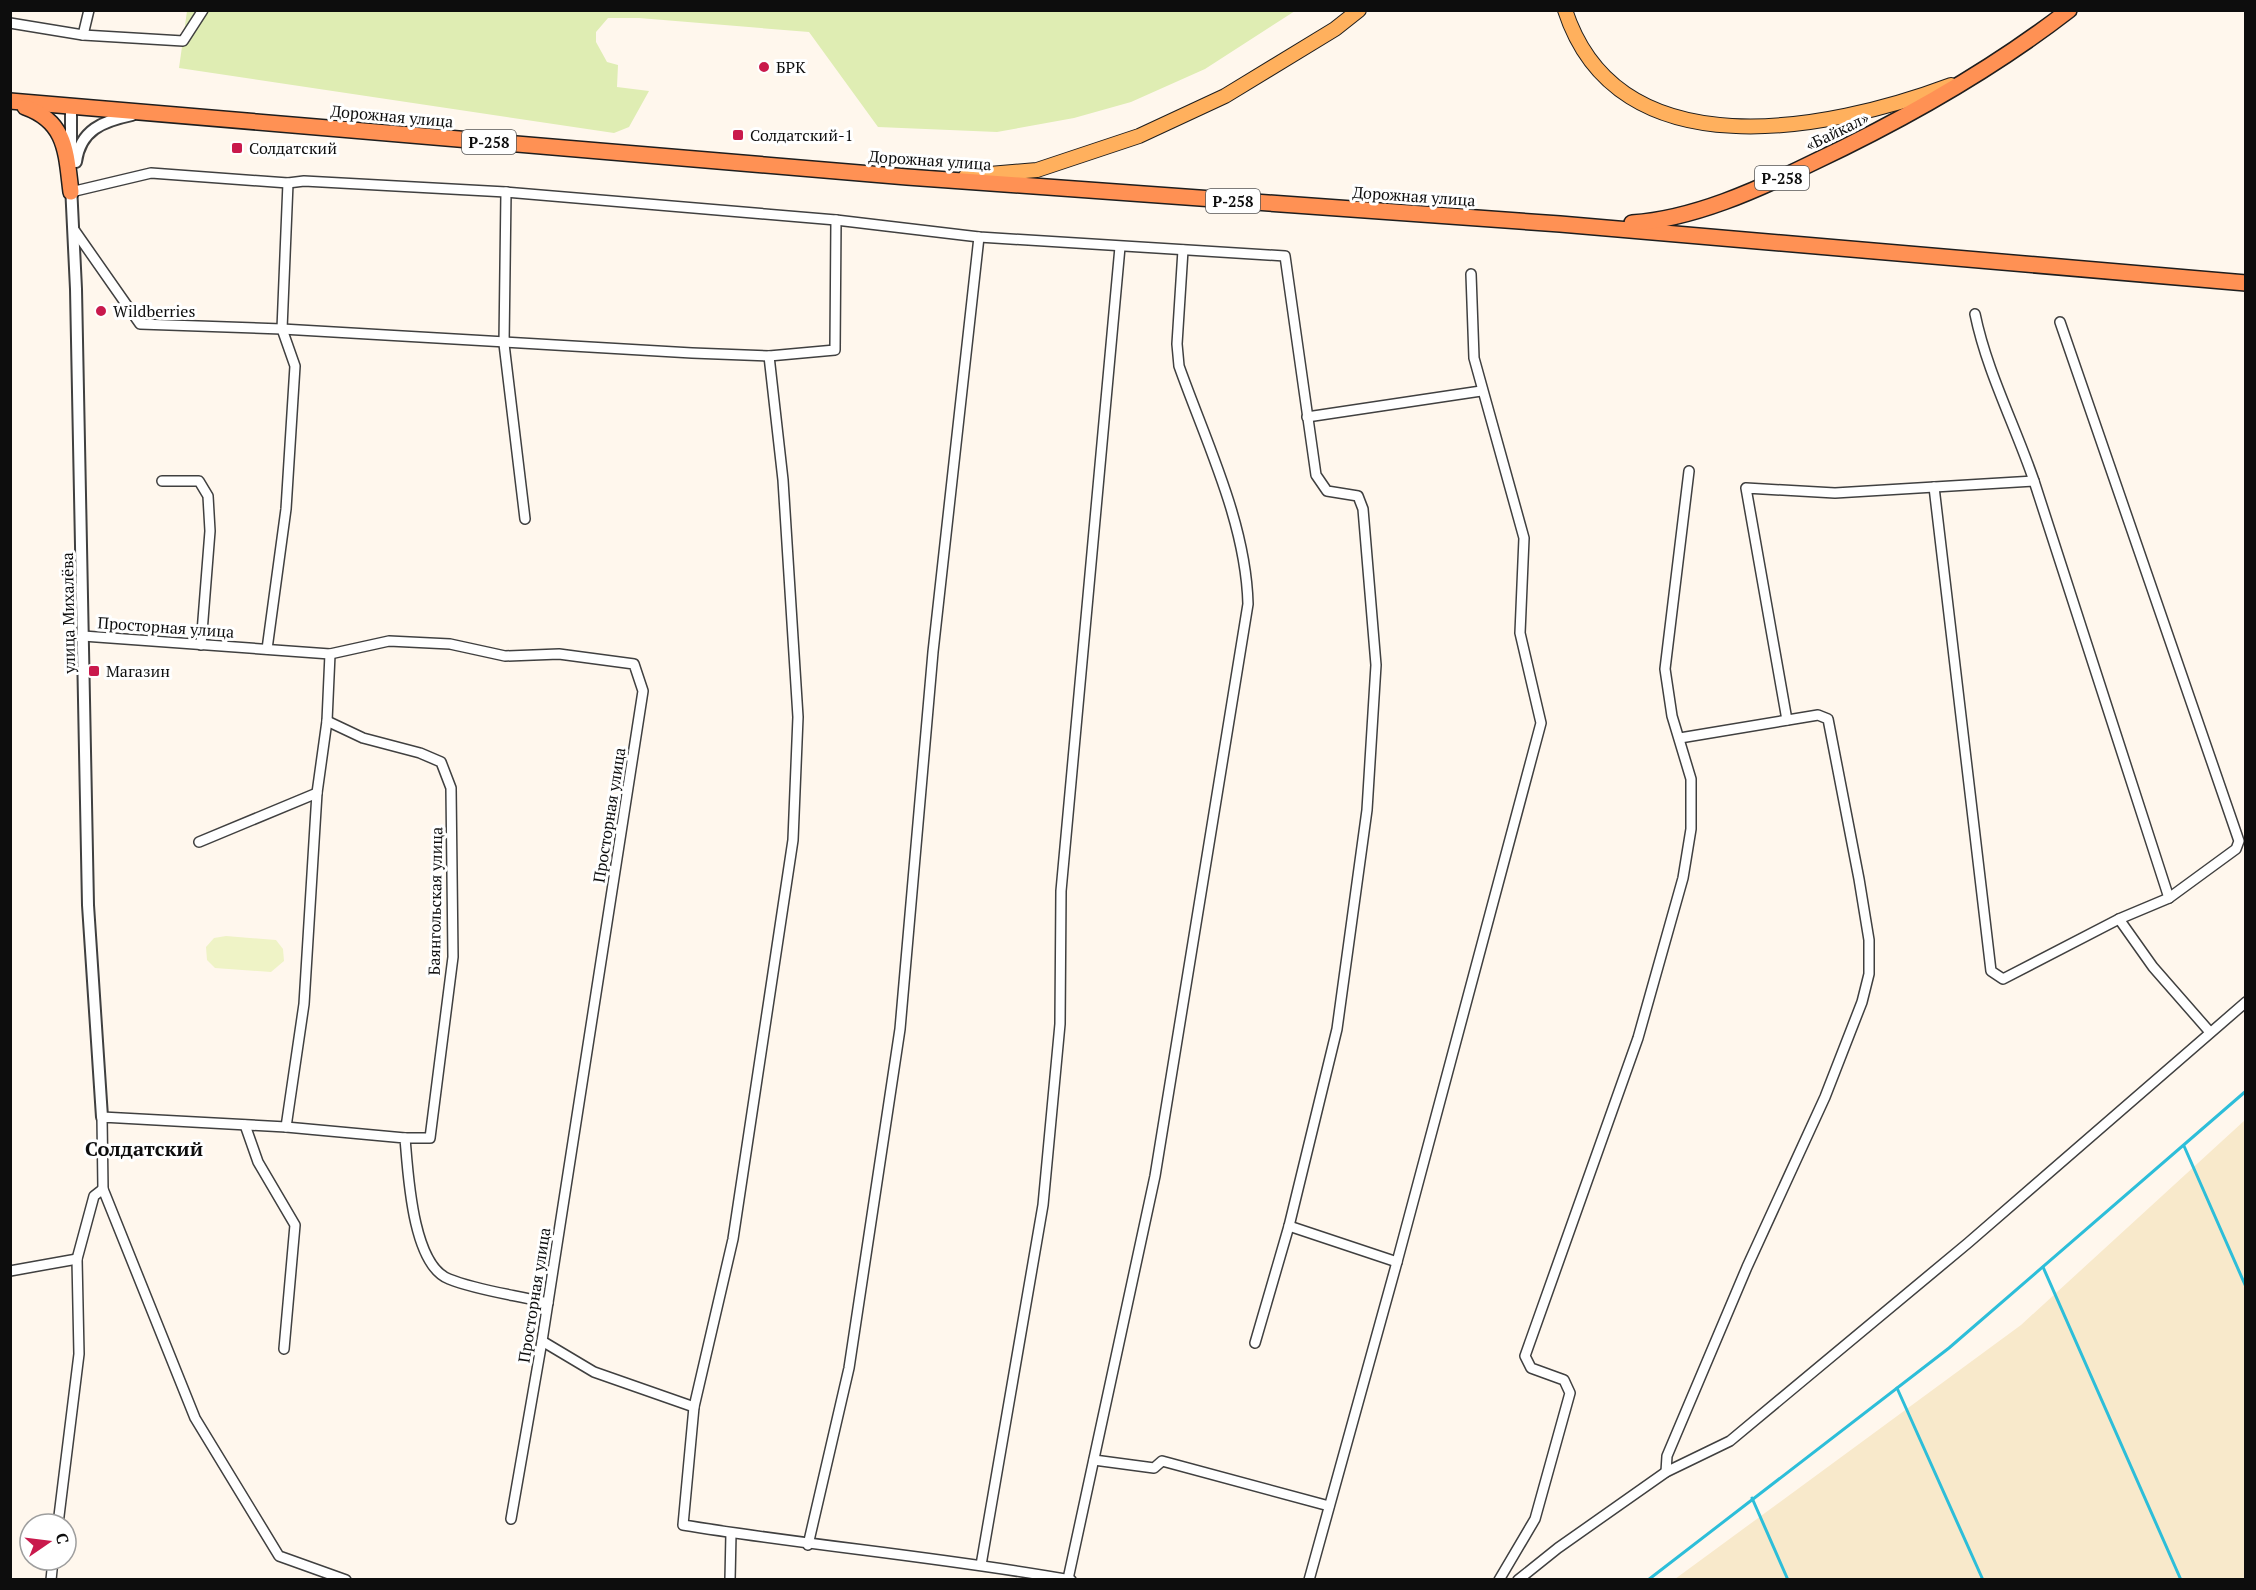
<svg xmlns="http://www.w3.org/2000/svg" width="2256" height="1590" font-family="'PT Serif',serif">
	<rect width="100%" height="100%" fill="#fff7ed"/>
	<polygon fill="#f8e9cb" points="2245,1120 2245,1579 1675,1579 2021,1325"/>
	<polygon fill="#dfedb3" points="187,11 1295,11 1205,69 1131,102 1074,118 997,132 878,127 809,32 639,18 608,18 596,32 596,42 607,62 618,65 617,87 649,91 629,127 614,133 179,68"/>
	<polygon fill="#eff3c6" points="226,936 276,940 283,949 284,961 271,972 215,968 207,960 206,947 214,938"/>
	<g fill="none" stroke-linecap="round" stroke-linejoin="round">
		<g stroke="#2dbed9" stroke-width="3">
			<polyline points="2184,1146 2246,1287"/>
			<polyline points="2043,1267 2181,1580"/>
			<polyline points="1897,1388 1983,1580"/>
			<polyline points="1752,1498 1788,1580"/>
			<polyline points="1648,1580 1949,1348 2246,1091"/>
		</g>
		<defs>
			<g id="minor">
				<polyline points="10,23 83,35 183,41 203,10"/>
				<polyline points="83,35 89,10"/>
				<polyline points="71,192 151,173 288,183 304,181 506,192 836,220 979,237 1285,256 1316,475 1327,491 1358,496 1363,509 1376,665 1367,810 1337,1029 1289,1226 1255,1343"/>
				<polyline points="506,192 504,344 525,519"/>
				<polyline points="75,231 140,324 282,329 692,353 769,356 835,350 836,220"/>
				<path d="M1975,314C1987,372 2015,425 2034,481L2169,898"/>
				<path d="M769,356L783,480L798,717L793,840L733,1239L694,1407L683,1525C812,1546 942,1557 1071,1580"/>
				<polyline points="1307,417 1481,391"/>
				<polyline points="162,481 199,481 208,496 210,531 201,645"/>
				<polyline points="1934,487 1991,971 2003,979 2119,919 2169,898 2236,849 2239,841 2060,322"/>
				<polyline points="83,636 330,654 389,641 450,644 505,656 559,654 634,664 643,691 542,1341 511,1519"/>
				<polyline points="267,649 286,509 295,366 282,329 288,183"/>
				<polyline points="1787,720 1746,488 1835,493 2034,481"/>
				<polyline points="327,721 363,738 420,753 441,762 451,788 453,957 430,1138 405,1138"/>
				<polyline points="199,842 317,793"/>
				<polyline points="2119,919 2153,967 2209,1031"/>
				<polyline points="245,1125 258,1162 295,1225 284,1349"/>
				<polyline points="286,1127 304,1004 317,793 327,721 330,654"/>
				<polyline points="1289,1226 1397,1262"/>
				<polyline points="10,1271 77,1259"/>
				<polyline points="542,1341 594,1372 694,1407"/>
				<polyline points="1094,1460 1154,1468 1162,1461 1329,1506"/>
				<polyline points="1666,1472 1667,1456 1747,1267 1825,1097 1862,1002 1869,974 1869,940 1859,879 1828,719 1818,715 1680,738"/>
				<polyline points="58,1524 79,1354 77,1259 94,1196 103,1189"/>
				<polyline points="808,1545 849,1368 900,1029 933,652 979,237"/>
				<polyline points="981,1565 1043,1205 1060,1024 1061,891 1120,247"/>
				<path d="M1068,1579L1155,1176L1248,604C1246,523 1206,442 1179,366L1177,344L1183,250"/>
				<polyline points="51,1580 53,1560"/>
				<path d="M346,1580L279,1556L195,1418L103,1189L102,1117L286,1127L405,1138C408,1172 412,1265 449,1279C479,1291 516,1295 548,1303"/>
				<polyline points="730,1580 731,1533"/>
				<polyline points="1309,1580 1397,1262 1541,723 1520,633 1524,538 1474,358 1471,274"/>
				<polyline points="1499,1580 1535,1519 1570,1393 1564,1380 1531,1368 1525,1356 1638,1038 1683,878 1691,829 1691,779 1672,716 1665,669 1689,471"/>
				<polyline points="1518,1580 1558,1548 1666,1472 1730,1441 1968,1243 2246,1002"/>
			</g>
			<g id="tertiary">
				<polyline points="71,107 71,157"/>
				<path d="M76,162C80,130 103,121 132,115"/>
				<polyline points="71,185 76,289 88,905 102,1117"/>
			</g>
			<g id="primary">
				<path d="M1565,10C1618,173 1828,131 1951,85"/>
				<polyline points="966,176 1037,170 1139,136 1225,96 1335,29 1359,10"/>
			</g>
			<g id="trunk">
				<polyline points="10,101 907,177 1560,224 2246,283"/>
				<path d="M25,107C67,122 66,153 71,192"/>
				<path d="M1632,223C1693,219 1757,190 1812,163C1903,120 1989,72 2069,10"/>
			</g>
		</defs>
		<use href="#minor" stroke="#404040" stroke-width="12"/>
		<use href="#tertiary" stroke="#404040" stroke-width="14"/>
		<use href="#primary" stroke="#1e1e1e" stroke-width="16"/>
		<use href="#trunk" stroke="#1e1e1e" stroke-width="18"/>
		<use href="#minor" stroke="#fff" stroke-width="9"/>
		<use href="#tertiary" stroke="#fff" stroke-width="10"/>
		<use href="#primary" stroke="#ffb05d" stroke-width="14"/>
		<use href="#trunk" stroke="#ff9154" stroke-width="15"/>
	</g>
	<g fill="#c9194c" stroke="#fff" stroke-width="2">
		<circle cx="764" cy="67" r="6"/>
		<rect x="732" y="129" width="12" height="12" rx="3"/>
		<rect x="231" y="142" width="12" height="12" rx="3"/>
		<circle cx="101" cy="311" r="6"/>
		<rect x="88" y="665" width="12" height="12" rx="3"/>
	</g>
	<g text-anchor="middle" dominant-baseline="central" stroke-width="6" stroke-linejoin="round" paint-order="stroke">
		<g fill="#fff" stroke="#565656" stroke-width="1.5">
			<rect x="462" y="130" width="54" height="24" rx="4.5"/>
			<rect x="1755" y="166" width="54" height="24" rx="4.5"/>
			<rect x="1206" y="189" width="54" height="24" rx="4.5"/>
		</g>
		<g font-size="15" font-weight="bold" fill="#0d0d0d">
			<text x="489" y="142">Р-258</text>
			<text x="1782" y="178">Р-258</text>
			<text x="1233" y="201">Р-258</text>
		</g>
		<g font-size="16" fill="#0d0d0d" stroke="#fff" text-anchor="start">
			<text x="776" y="67">БРК</text>
			<text x="750" y="135">Солдатский-1</text>
			<text x="249" y="148">Солдатский</text>
			<text x="113" y="311">Wildberries</text>
			<text x="106" y="671">Магазин</text>
		</g>
		<g font-size="16" fill="#0d0d0d" stroke="#fff">
			<text transform="translate(392 116) rotate(5)">Дорожная улица</text>
			<text transform="translate(1837 131) rotate(-26)">«Байкал»</text>
			<text transform="translate(930 160) rotate(4)">Дорожная улица</text>
			<text transform="translate(1414 196) rotate(4)">Дорожная улица</text>
			<text transform="translate(68 613) rotate(-91)">улица Михалёва</text>
			<text transform="translate(166 627) rotate(4)">Просторная улица</text>
			<text transform="translate(609 815) rotate(-81)">Просторная улица</text>
			<text transform="translate(435 901) rotate(-89)">Баянгольская улица</text>
			<text transform="translate(534 1295) rotate(-81)">Просторная улица</text>
		</g>
		<g font-size="20" font-weight="bold" fill="#0d0d0d" stroke="#fff">
			<text x="144" y="1148">Солдатский</text>
		</g>
	</g>
	<rect width="2256" height="1590" fill="none" stroke="#0d0d0d" stroke-width="24"/>
	<g transform="translate(48 1542) rotate(76)"><circle r="28" fill="#ffffff" stroke="#9e9e9e" stroke-width="1.5"/>
	<path d="M0-4.5L10 22L0 15L-10 22Z" fill="#c9194c"/>
	<text y="-9" font-size="16" font-weight="bold" text-anchor="middle" fill="#0d0d0d">С</text>
	</g>
</svg>
